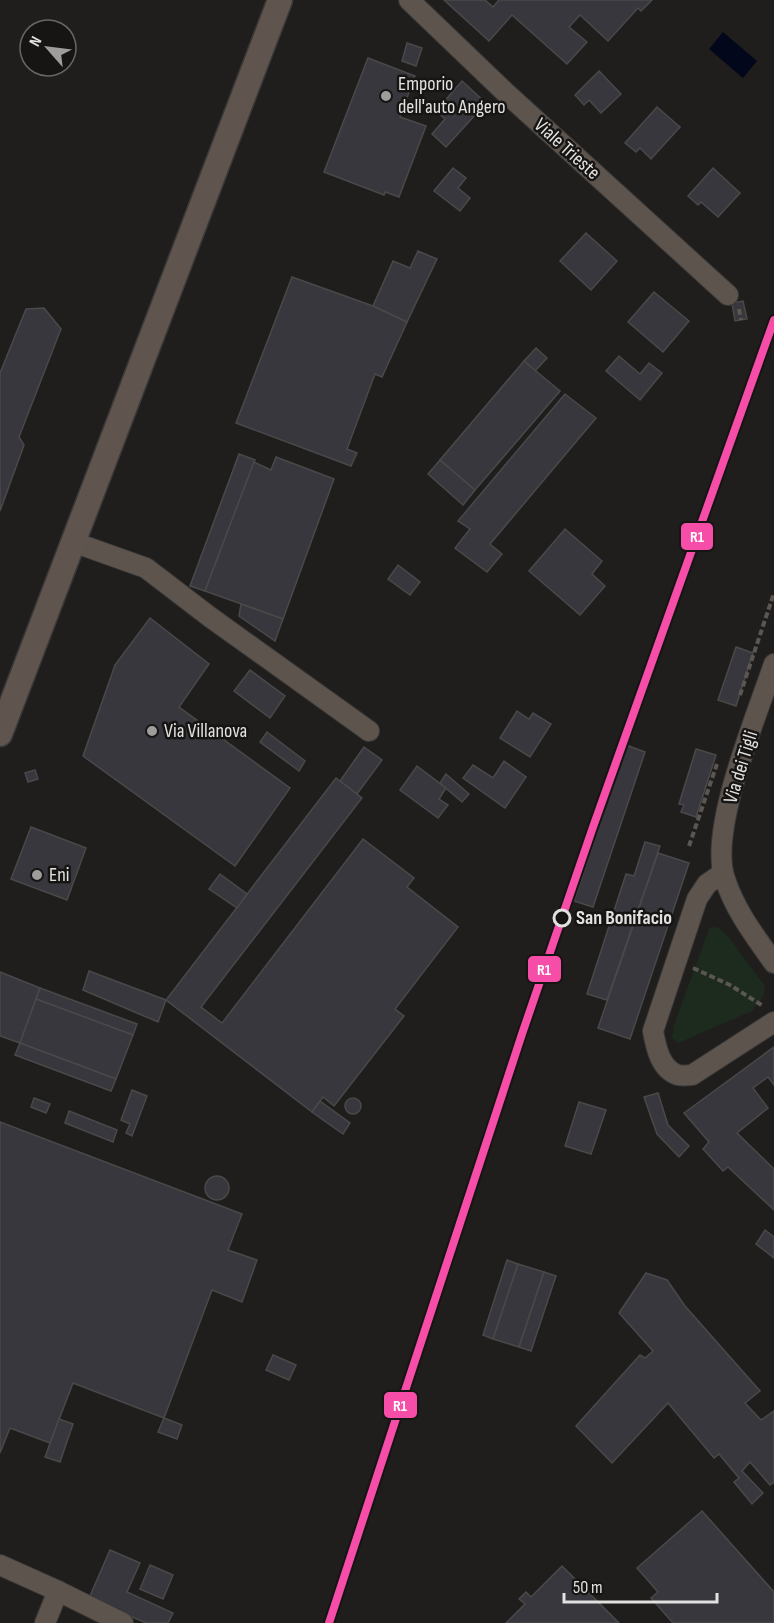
<svg xmlns="http://www.w3.org/2000/svg" width="774" height="1623" font-family="'Sofia Sans Condensed',sans-serif">
	<rect width="100%" height="100%" fill="#1f1e1d"/>
	<polygon fill="#1d2b1e" points="713,927 719,928 727,935 765,986 763,997 752,1011 678,1043 672,1038 674,1025 709,929"/>
	<polygon fill="#03071b" points="723,32 757,61 743,78 709,49"/>
	<g fill="#37373d" stroke="#4a4949" stroke-width="1.5">
		<polygon points="444,0 485,0 493,7 499,0 652,0 641,11 638,8 608,41 580,15 569,27 587,42 567,64 512,15 489,41"/>
		<polygon points="407,43 422,48 416,66 402,61"/>
		<polygon points="368,58 415,76 400,117 426,126 399,197 385,192 384,195 324,172"/>
		<polygon points="599,71 621,94 601,113 589,100 584,105 575,95"/>
		<polygon points="462,81 486,103 446,147 432,134 445,119 436,111"/>
		<polygon points="657,107 680,127 651,159 640,148 636,152 625,143"/>
		<polygon points="453,168 466,178 458,188 470,198 460,211 434,191"/>
		<polygon points="713,168 740,193 718,217 701,202 698,205 688,196"/>
		<polygon points="586,233 617,261 591,290 560,261"/>
		<polygon points="418,251 437,259 407,322 373,306 393,261 410,268"/>
		<polygon points="292,277 373,306 407,322 382,377 375,374 347,449 357,453 351,466 236,423"/>
		<polygon points="654,292 689,321 663,352 628,322"/>
		<polygon points="743,301 747,319 735,321 732,303"/>
		<polygon points="44,308 61,329 19,437 24,445 0,511 0,373 26,309"/>
		<polygon points="536,348 547,358 535,371 524,361"/>
		<polygon points="619,356 640,374 649,363 662,373 640,400 606,371"/>
		<polygon points="524,361 560,391 475,490 440,460"/>
		<polygon points="565,394 596,418 490,544 502,554 487,572 455,548 470,529 458,521"/>
		<polygon points="239,454 255,460 205,591 190,586"/>
		<polygon points="276,457 334,479 283,619 205,591 254,462 271,470"/>
		<polygon points="440,460 475,490 463,505 428,474"/>
		<polygon points="565,529 602,561 592,574 605,586 580,615 529,571"/>
		<polygon points="398,565 420,582 410,595 388,579"/>
		<polygon points="241,604 283,619 275,641 239,616"/>
		<polygon points="150,618 209,664 179,707 290,788 235,866 83,756 115,665"/>
		<polygon points="736,647 753,653 736,706 718,700"/>
		<polygon points="250,670 285,696 270,718 234,691"/>
		<polygon points="517,711 529,719 533,713 551,724 530,757 500,738"/>
		<polygon points="267,732 305,761 299,771 260,742"/>
		<polygon points="626,745 645,752 593,907 574,901"/>
		<polygon points="364,747 382,760 357,794 340,781"/>
		<polygon points="696,749 716,755 696,817 681,812 684,805 679,804"/>
		<polygon points="504,761 526,777 505,808 463,778 473,765 493,778"/>
		<polygon points="417,766 446,788 439,799 448,805 438,818 400,790"/>
		<polygon points="35,770 38,779 28,782 25,773"/>
		<polygon points="446,774 469,794 462,802 440,783"/>
		<polygon points="336,778 362,798 201,1007 222,1023 363,839 414,878 407,887 458,927 395,1009 404,1016 334,1106 323,1097 312,1112 166,1000"/>
		<polygon points="31,827 86,848 67,900 11,879"/>
		<polygon points="645,842 660,846 607,1000 587,994 626,874 634,876"/>
		<polygon points="658,853 689,863 630,1039 598,1028"/>
		<polygon points="220,874 247,894 237,908 209,889"/>
		<polygon points="89,971 166,1000 158,1022 83,990"/>
		<polygon points="0,972 40,988 20,1043 0,1036"/>
		<polygon points="40,988 137,1024 133,1035 36,999"/>
		<polygon points="36,999 133,1035 116,1079 20,1043"/>
		<polygon points="20,1043 116,1079 111,1091 15,1055"/>
		<polygon points="774,1047 774,1085 768,1077 753,1088 768,1108 737,1133 774,1169 774,1210 728,1167 723,1171 703,1149 709,1142 684,1113"/>
		<polygon points="132,1090 147,1096 132,1136 126,1133 130,1124 121,1120"/>
		<polygon points="658,1093 668,1125 689,1146 679,1157 657,1134 644,1097"/>
		<circle cx="353" cy="1106" r="8"/>
		<polygon points="34,1098 50,1104 46,1113 31,1107"/>
		<polygon points="320,1101 350,1123 343,1134 312,1112"/>
		<polygon points="579,1102 606,1110 591,1154 565,1146"/>
		<polygon points="69,1111 117,1130 113,1142 65,1123"/>
		<polygon points="0,1122 242,1214 228,1250 257,1260 242,1302 212,1290 164,1418 73,1383 50,1443 10,1428 0,1453"/>
		<circle cx="217" cy="1188" r="12"/>
		<polygon points="765,1230 774,1237 774,1258 756,1244"/>
		<polygon points="507,1260 518,1264 493,1339 483,1335"/>
		<polygon points="518,1264 544,1272 519,1347 493,1339"/>
		<polygon points="544,1272 556,1276 531,1351 519,1347"/>
		<polygon points="646,1273 667,1280 685,1306 760,1391 745,1403 761,1420 774,1411 774,1482 770,1485 750,1462 742,1471 763,1493 752,1504 734,1482 739,1478 719,1454 714,1458 668,1403 612,1463 576,1426 640,1355 645,1358 653,1351 619,1313"/>
		<polygon points="273,1355 296,1365 289,1380 266,1370"/>
		<polygon points="164,1418 182,1425 177,1439 158,1432"/>
		<polygon points="59,1419 73,1424 60,1462 45,1457"/>
		<polygon points="702,1511 774,1592 774,1623 673,1623 651,1598 658,1592 637,1568"/>
		<polygon points="110,1550 140,1563 127,1592 173,1613 168,1623 146,1623 89,1598"/>
		<polygon points="150,1565 173,1575 163,1599 140,1589"/>
		<polygon points="562,1566 619,1623 506,1623 525,1604 519,1599 526,1592 531,1597"/>
	</g>
	<g fill="none" stroke-linecap="round" stroke-linejoin="round">
		<defs>
			<g id="minor">
				<polyline points="409,0 506,93 728,295"/>
				<polyline points="73,542 146,568 210,617 369,731"/>
				<path d="M774,664C757,715 710,826 724,876C734,909 754,935 774,963"/>
				<path d="M723,873L707,884L697,899L653,1031C656,1047 660,1069 678,1075C682,1076 688,1075 692,1075L774,1022"/>
				<polyline points="0,1565 58,1591 123,1623"/>
				<polyline points="45,1623 58,1591"/>
			</g>
			<polyline id="major" points="0,734 280,0"/>
		</defs>
		<use href="#minor" stroke="#3a3938" stroke-width="22"/>
		<use href="#major" stroke="#3a3938" stroke-width="27"/>
		<g stroke="#5c5653" stroke-width="4" stroke-dasharray="6 3" stroke-linecap="butt">
			<polyline points="739,309 741,320"/>
			<polyline points="740,695 774,593"/>
			<polyline points="689,846 717,764"/>
			<polyline points="693,968 730,985 763,1006"/>
		</g>
		<use href="#minor" stroke="#5e544e" stroke-width="20"/>
		<use href="#major" stroke="#5f554e" stroke-width="24"/>
		<defs>
			<polyline id="rail-1" points="329,1623 522,1034 593,827 774,320"/>
		</defs>
		<use href="#rail-1" stroke="#161513" stroke-width="12"/>
		<use href="#rail-1" stroke="#f54da8" stroke-width="8"/>
	</g>
	<g fill="#9e9d9c" stroke="#161513" stroke-width="2">
		<circle cx="386" cy="96" r="6"/>
		<circle cx="152" cy="731" r="6"/>
		<circle cx="37" cy="875" r="6"/>
	</g>
	<circle fill="#161513" stroke="#e2e1e0" stroke-width="3" cx="562" cy="918" r="8"/>
	<g text-anchor="middle" dominant-baseline="central" stroke-width="5" stroke-linejoin="round" paint-order="stroke">
		<g font-size="20" fill="#e2e1e0" stroke="#161513" text-anchor="start">
			<text x="398" y="84">Emporio<tspan x="398" dy="23">dell'auto Angero</tspan></text>
			<text x="164" y="731">Via Villanova</text>
			<text x="49" y="875">Eni</text>
		</g>
		<g font-size="20" fill="#e2e1e0" stroke="#161513">
			<text transform="translate(567 149) rotate(42)">Viale Trieste</text>
			<text transform="translate(741 767) rotate(-73)">Via dei Tigli</text>
		</g>
		<g font-size="20" font-weight="bold" fill="#e2e1e0" stroke="#161513" text-anchor="start">
			<text x="576" y="918">San Bonifacio</text>
		</g>
	</g>
	<g stroke="#161513" stroke-width="2">
		<rect x="680" y="522" width="34" height="29" rx="6" fill="#f54da8"/>
		<rect x="527" y="955" width="35" height="28" rx="6" fill="#f54da8"/>
		<rect x="383" y="1391" width="35" height="28" rx="6" fill="#f54da8"/>
	</g>
	<g font-size="16" text-anchor="middle" font-weight="bold" fill="#fff">
		<text x="697" y="542">R1</text>
		<text x="544" y="975">R1</text>
		<text x="400" y="1411">R1</text>
	</g>
	<g transform="translate(48 48) rotate(298)"><circle r="28" fill="#161513" stroke="#686765" stroke-width="1.5"/>
	<path d="M0-4.5L10 22L0 15L-10 22Z" fill="#9e9d9c"/>
	<text y="-9" font-size="16" font-weight="bold" text-anchor="middle" fill="#e2e1e0">N</text>
	</g>
	<path d="M564 1593v9h153v-9" fill="none" stroke="#e2e1e0" stroke-width="3"/>
	<text x="573" y="1593" font-size="18" fill="#e2e1e0" stroke="#161513" stroke-width="4.5" paint-order="stroke">50 m</text>
</svg>
